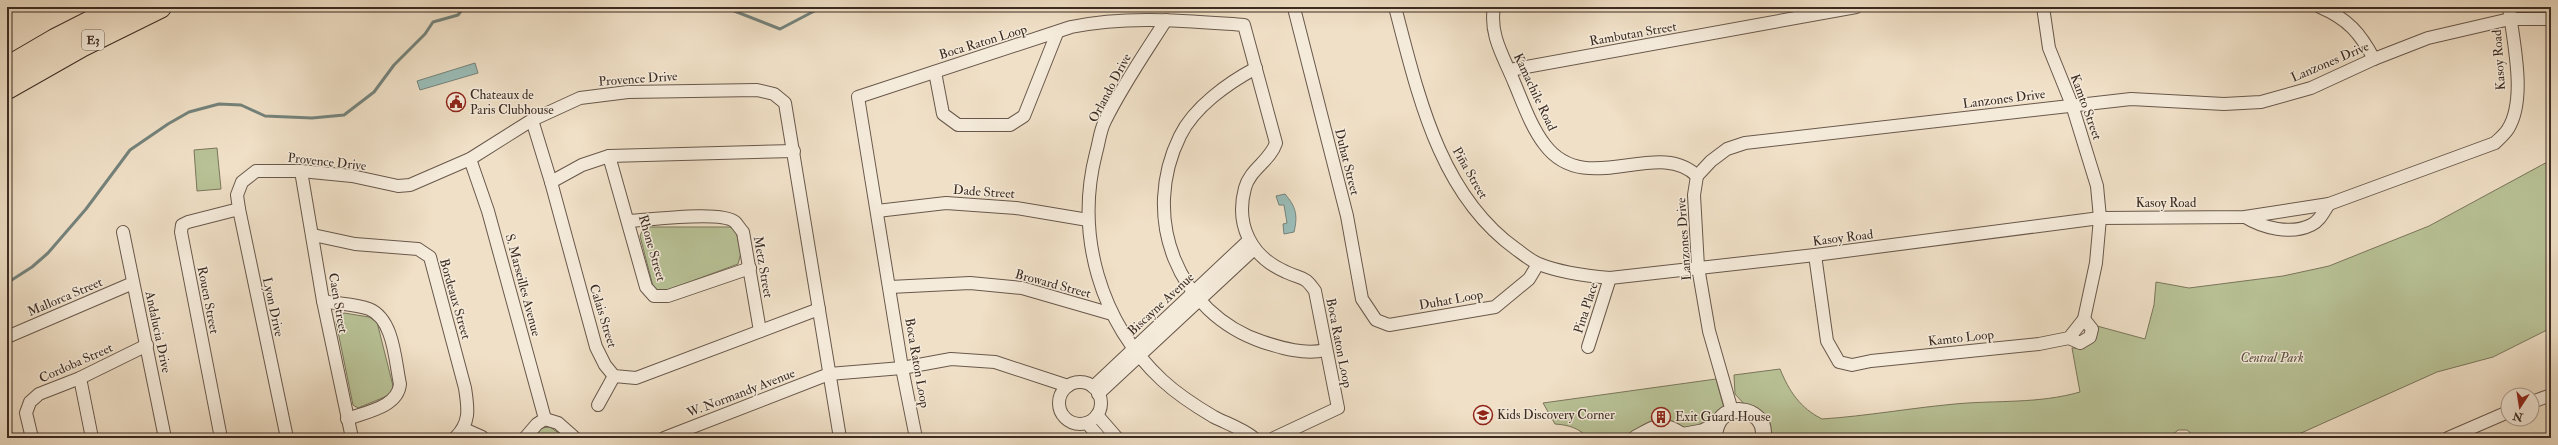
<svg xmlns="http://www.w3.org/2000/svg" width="2558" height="445" font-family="'IM FELL Double Pica',serif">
	<rect width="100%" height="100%" fill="#f0e0c7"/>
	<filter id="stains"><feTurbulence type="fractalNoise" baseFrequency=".005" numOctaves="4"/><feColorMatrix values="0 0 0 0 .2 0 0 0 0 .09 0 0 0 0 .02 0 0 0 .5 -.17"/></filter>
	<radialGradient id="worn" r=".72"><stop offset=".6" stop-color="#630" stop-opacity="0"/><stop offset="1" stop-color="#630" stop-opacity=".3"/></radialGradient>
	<g fill="#b8c296" stroke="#7a765c">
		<polygon points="217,148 221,189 197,191 194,150"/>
		<path d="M2551,160V328L2493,357L2437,372L2290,438H2197L2187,430H2178L2169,438H1771L1768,430L1735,394L1734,375L1780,369C1789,391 1800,408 1822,419C1867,416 1911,408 1955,404C1998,400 2038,404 2080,392L2072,348C2089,349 2096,342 2097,326L2145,339L2154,305L2156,282L2189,288L2283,276L2329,266L2429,226Z"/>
		<polygon points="647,227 730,227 736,231 741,253 738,264 665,291 658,291 653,286 640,236 642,231"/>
		<polygon points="344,313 369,317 377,322 393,386 393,391 387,396 358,408 353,405 336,322 338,317"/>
		<path d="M1716,379L1724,408L1711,425L1638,433L1627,438H1588C1579,428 1569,425 1555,424L1543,403Z"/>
		<polygon points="550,427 566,438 530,438 539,428"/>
	</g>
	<g fill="#9abdb8" stroke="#74837c">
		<polygon points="475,63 478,73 420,90 417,81"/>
		<path d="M1285,194C1296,207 1298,215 1294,232L1284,234L1283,224L1287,223L1284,205H1279L1276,196Z"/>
	</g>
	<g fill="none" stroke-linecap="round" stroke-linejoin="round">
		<g stroke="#74837c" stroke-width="3">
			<polyline points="619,7 633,10 637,7"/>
			<polyline points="724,7 780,29 822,7"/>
			<polyline points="7,283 32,267 48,253 86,209 130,150 168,124 189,112 219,104 241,105 265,116 312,118 344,115 374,92 394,65 425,34 433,22 458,15 464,7"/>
		</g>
		<polyline stroke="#ccbca6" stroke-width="15" stroke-dasharray="15 8" stroke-linecap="butt" points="1663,438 1671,437"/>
		<defs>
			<g id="minor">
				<polyline points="1297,7 1295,12 1347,216 1362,299 1376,320 1389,325 1495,307 1529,279 1538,264"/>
				<path d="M1395,7C1418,94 1439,194 1516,249C1523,254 1531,261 1539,264C1561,273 1587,276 1610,278L1815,255L2100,218L2245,217L2329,204L2495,143C2499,139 2505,134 2508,129C2527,99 2513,41 2509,7"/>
				<path d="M1494,7C1489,35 1504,57 1514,82C1523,103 1531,127 1545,145C1586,199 1658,137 1697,176"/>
				<path d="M2320,7C2348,19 2360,33 2374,59"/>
				<path d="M1166,20C1145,53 1122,86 1105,121C1100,130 1099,143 1096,153C1075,235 1100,322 1162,380C1176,393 1197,407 1214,417C1228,424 1241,428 1254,438"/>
				<path d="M1256,68C1228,83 1194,107 1180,136C1140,217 1177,313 1263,342C1282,348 1305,355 1325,350"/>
				<polyline points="1510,70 1856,7"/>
				<polyline points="935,72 943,114 958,125 1010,125 1024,116 1057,33"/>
				<polyline points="532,120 551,182 596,347 605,365 614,376 636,378 819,309"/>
				<polyline points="609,156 646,287 654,296 668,296 750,268"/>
				<polyline points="470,159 488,211 545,419"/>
				<polyline points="301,171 323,301 352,438"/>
				<polyline points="551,182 582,165 609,156 794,151"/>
				<polyline points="877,211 946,203 1016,208 1088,220"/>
				<path d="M2245,217C2263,228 2291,235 2311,225C2320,221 2324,211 2329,204"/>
				<path d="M629,221C650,220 721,210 735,222C738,225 740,229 743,232L760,331"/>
				<polyline points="123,232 165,438"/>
				<path d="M313,235L355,244L418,249L430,257L465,388C468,408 471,422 455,438"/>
				<polyline points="1815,255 1827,341 1839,362 1852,365 1871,361 2039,344 2069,338 2084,319 2096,263 2100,218 2097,186 2072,105 2049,48 2043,7"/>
				<polyline points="890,287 970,283 1022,288 1112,314"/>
				<path d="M323,301C338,304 356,304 369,309C394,319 395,361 400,384C398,407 366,412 347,419"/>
				<polyline points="7,337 133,283"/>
				<polyline points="2069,338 2080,343 2090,337 2092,329 2084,319"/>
				<polyline points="1588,347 1610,278"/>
				<polyline points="80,378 92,438"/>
				<circle cx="1080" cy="403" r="21"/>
				<polyline points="1093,387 1248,241"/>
				<polyline points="1098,394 1254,249"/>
				<polyline points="2532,402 2551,395"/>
				<polyline points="598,405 614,376"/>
				<polyline points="1732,411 1709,331 1698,267 1694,195 1697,176 1711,161 1727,149 1745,143 2131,99 2224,104 2261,102 2311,88 2374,59 2428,38 2510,19 2551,19"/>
				<polyline points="1097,415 1117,438"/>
				<polyline points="1087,423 1100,438"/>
				<polyline points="464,429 482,437"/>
				<polyline points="32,438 26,413 30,402 39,394 80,378 147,345"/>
				<polyline points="221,438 181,232 182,225 188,222 239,209"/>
				<polyline points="287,438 239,209 237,195 242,182 256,171 301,171 352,176 398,186 410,185 470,159 532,120 580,98 628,92 757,90 774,94 785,103 840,438"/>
				<polyline points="525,438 537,424 545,419 558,423 575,438"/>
				<polyline points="664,438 829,374 902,368 951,359 995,362 1068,386"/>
				<path d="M916,438L902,368L858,97L1071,27C1128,15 1187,21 1244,25L1276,143C1270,161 1250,169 1245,188C1235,225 1251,257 1286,272C1303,280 1304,275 1315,291L1338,408L1274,438"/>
				<polyline points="2448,438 2508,412"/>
			</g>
			<g id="tertiary">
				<polyline points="1674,437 1702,432 1717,425"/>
				<path d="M1636,438C1657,427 1661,421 1683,436V438"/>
				<path d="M1715,438C1713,399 1769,404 1763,438"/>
			</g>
			<g id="motorway">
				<polyline points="7,68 55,40 120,7"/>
				<polyline points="7,88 81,46 160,7"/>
			</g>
		</defs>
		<use href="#minor" stroke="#68584b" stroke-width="14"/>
		<use href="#tertiary" stroke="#68584b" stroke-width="17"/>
		<use href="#motorway" stroke="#3b2b22" stroke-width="24"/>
		<use href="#minor" stroke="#f5ebdb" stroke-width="12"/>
		<use href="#tertiary" stroke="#f5ebdb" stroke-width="15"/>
		<use href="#motorway" stroke="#f0e0c7" stroke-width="22"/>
	</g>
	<defs>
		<symbol id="civic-ring" viewBox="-11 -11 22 22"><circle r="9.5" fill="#f5ebdb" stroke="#8f2418" stroke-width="1.5"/><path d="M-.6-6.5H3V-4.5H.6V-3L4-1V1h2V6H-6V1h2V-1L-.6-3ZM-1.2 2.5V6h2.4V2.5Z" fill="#8f2418"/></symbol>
		<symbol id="school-ring" viewBox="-11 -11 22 22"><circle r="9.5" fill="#f5ebdb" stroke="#8f2418" stroke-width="1.5"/><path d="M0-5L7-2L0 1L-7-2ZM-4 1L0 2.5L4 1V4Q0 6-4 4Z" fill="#8f2418"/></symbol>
		<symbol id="building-ring" viewBox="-11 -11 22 22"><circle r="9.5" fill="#f5ebdb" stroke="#8f2418" stroke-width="1.5"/><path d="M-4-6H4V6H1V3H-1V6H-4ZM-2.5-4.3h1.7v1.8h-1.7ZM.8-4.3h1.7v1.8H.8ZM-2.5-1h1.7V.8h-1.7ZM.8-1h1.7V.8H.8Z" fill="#8f2418"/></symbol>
	</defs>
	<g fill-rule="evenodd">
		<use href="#civic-ring" x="445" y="91" width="22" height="22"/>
		<use href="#school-ring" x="1472" y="404" width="22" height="22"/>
		<use href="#building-ring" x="1650" y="406" width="22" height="22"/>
	</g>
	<g text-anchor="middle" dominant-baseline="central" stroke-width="3" stroke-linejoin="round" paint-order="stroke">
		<rect fill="#f5ebdb" stroke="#73655a" stroke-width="1" x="82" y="30" width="22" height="20" rx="3"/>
		<g font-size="12" font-weight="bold" fill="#3b2b22">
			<text x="93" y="40">E3</text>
		</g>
		<g font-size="13" fill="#3b2b22" stroke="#f5ebdb">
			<text transform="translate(1633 34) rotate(-10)">Rambutan Street</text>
			<text transform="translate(983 42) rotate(-17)">Boca Raton Loop</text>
			<text transform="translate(2499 60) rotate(-94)">Kasoy Road</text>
			<text transform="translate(2330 62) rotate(-23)">Lanzones Drive</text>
			<text transform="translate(638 79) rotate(-4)">Provence Drive</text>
			<text transform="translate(1110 88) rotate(-62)">Orlando Drive</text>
			<text transform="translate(1535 92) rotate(65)">Kamachile Road</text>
			<text transform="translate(2004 99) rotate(-7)">Lanzones Drive</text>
			<text transform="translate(2086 107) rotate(70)">Kamto Street</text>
			<text transform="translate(327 162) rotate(6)">Provence Drive</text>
			<text transform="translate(1347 162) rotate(76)">Duhat Street</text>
			<text transform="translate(1470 173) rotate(60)">Piña Street</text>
			<text transform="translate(984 192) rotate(4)">Dade Street</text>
			<text x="2166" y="203">Kasoy Road</text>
			<text transform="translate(1843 238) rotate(-7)">Kasoy Road</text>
			<text transform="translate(1684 239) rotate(-94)">Lanzones Drive</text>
			<text transform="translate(652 248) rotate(74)">Rhone Street</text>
			<text transform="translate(763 267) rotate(80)">Metz Street</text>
			<text transform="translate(1053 284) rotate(15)">Broward Street</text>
			<text transform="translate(523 285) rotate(75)">S. Marseilles Avenue</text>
			<text transform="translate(65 297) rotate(-23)">Mallorca Street</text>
			<text transform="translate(455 299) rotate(74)">Bordeaux Street</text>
			<text transform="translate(208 300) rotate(79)">Rouen Street</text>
			<text transform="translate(1451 300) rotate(-10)">Duhat Loop</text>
			<text transform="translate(338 303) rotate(80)">Caen Street</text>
			<text transform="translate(1161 304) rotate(-43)">Biscayne Avenue</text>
			<text transform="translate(273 307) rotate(78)">Lyon Drive</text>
			<text transform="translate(1586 308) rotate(-72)">Pina Place</text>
			<text transform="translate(603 316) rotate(73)">Calais Street</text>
			<text transform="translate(158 332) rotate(78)">Andalucia Drive</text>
			<text transform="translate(1961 338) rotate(-6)">Kamto Loop</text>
			<text transform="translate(1339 343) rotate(79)">Boca Raton Loop</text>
			<text transform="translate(76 363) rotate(-24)">Cordoba Street</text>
			<text transform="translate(917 363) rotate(80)">Boca Raton Loop</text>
			<text transform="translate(741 393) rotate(-21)">W. Normandy Avenue</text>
		</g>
		<g font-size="13" fill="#3b2b22" stroke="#f5ebdb" text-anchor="start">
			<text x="470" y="95">Chateaux de<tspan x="470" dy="15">Paris Clubhouse</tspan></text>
			<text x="1497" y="415">Kids Discovery Corner</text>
			<text x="1675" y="417">Exit Guard House</text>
		</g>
		<g font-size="13" font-style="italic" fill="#5a513f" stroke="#f5ebdb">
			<text x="2272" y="358">Central Park</text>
		</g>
	</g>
	<rect width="2558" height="445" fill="none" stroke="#f0e0c7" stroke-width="24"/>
	<rect x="8" y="8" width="2542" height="429" fill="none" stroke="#3b2b22" stroke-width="2"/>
	<rect x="12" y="12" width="2534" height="421" fill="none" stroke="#3b2b22"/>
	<g transform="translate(2520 407) rotate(192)"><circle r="19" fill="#f5ebdb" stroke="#ab9e91"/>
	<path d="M0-3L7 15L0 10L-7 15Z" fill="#8f2418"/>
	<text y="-6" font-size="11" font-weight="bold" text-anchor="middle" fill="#3b2b22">N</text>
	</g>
	<rect width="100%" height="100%" filter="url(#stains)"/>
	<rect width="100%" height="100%" fill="url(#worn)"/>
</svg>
